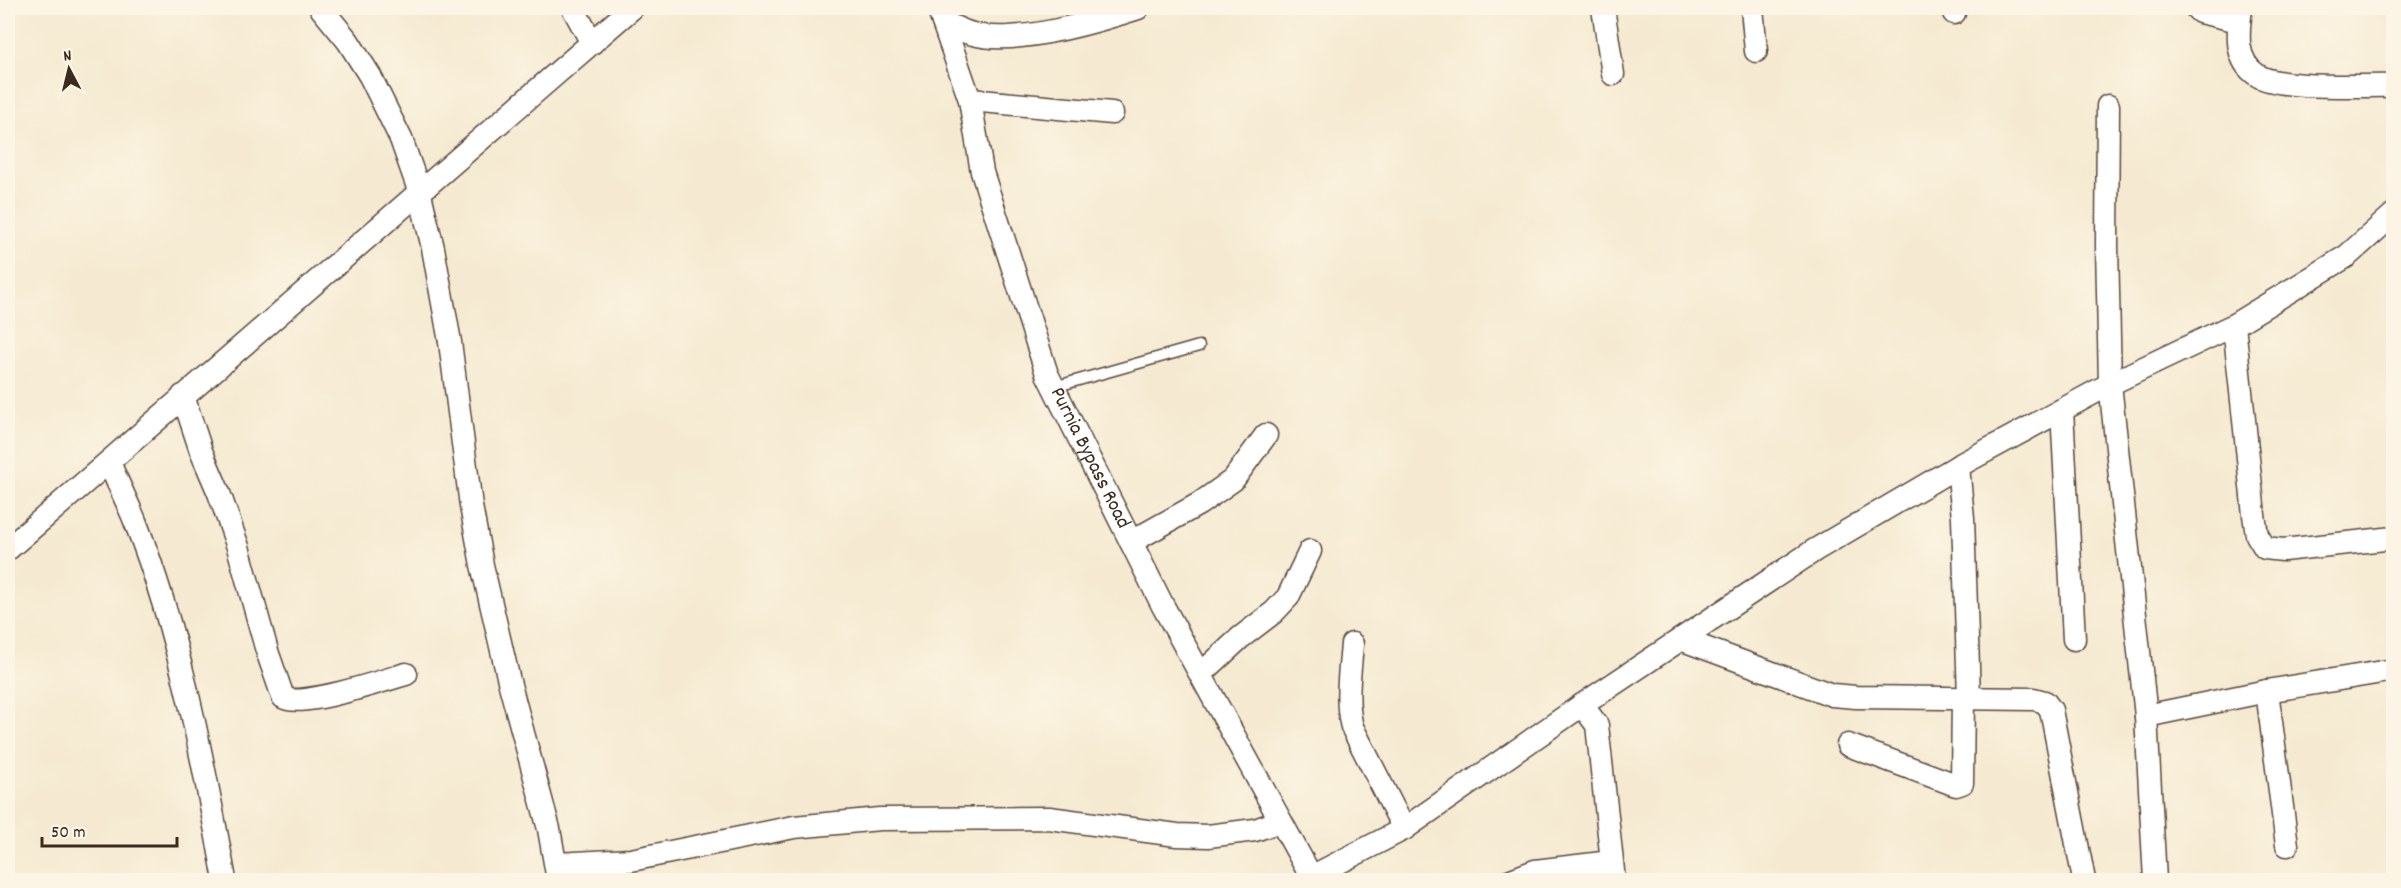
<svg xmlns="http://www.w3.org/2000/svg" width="2401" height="888" font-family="Dekko,sans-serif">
	<rect width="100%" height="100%" fill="#fcf5e5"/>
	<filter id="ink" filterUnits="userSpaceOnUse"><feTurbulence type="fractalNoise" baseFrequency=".0167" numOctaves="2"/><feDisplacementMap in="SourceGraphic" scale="12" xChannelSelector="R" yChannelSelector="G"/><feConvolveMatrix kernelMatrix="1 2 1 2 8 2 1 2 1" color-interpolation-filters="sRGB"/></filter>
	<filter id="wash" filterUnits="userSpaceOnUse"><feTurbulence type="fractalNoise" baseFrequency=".008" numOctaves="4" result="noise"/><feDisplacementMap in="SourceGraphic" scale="24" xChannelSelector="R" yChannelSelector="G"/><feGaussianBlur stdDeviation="1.35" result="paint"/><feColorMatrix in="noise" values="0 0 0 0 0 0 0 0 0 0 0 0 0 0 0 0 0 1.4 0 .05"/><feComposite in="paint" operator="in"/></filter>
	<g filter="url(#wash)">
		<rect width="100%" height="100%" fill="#f5ead1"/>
	</g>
	<g filter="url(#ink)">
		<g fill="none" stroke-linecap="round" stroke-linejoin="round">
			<defs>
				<polyline id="lane" points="1054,387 1199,346"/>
				<g id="street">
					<polyline points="321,8 348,41 370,76 401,139 419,190 433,248 450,342 471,506 482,565 510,685 549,829 558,880"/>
					<polyline points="573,8 592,43"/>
					<path id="s1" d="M938,8L970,100L982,172L1047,374L1163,606L1313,880"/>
					<polyline points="1603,8 1613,74"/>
					<polyline points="1752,8 1756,51"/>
					<polyline points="1954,8 1954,13"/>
					<polyline points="2196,8 2200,12 2239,21"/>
					<path d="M2241,8C2238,31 2234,60 2257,75C2279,90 2364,85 2394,86"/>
					<path d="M943,22C953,26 963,32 973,34C1014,46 1098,21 1138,8"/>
					<polyline points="970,100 1112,113"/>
					<polyline points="2108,106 2107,245 2110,384 2146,716 2155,880"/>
					<polyline points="2234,325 2254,515 2257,535 2265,548 2283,550 2394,538"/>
					<path d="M183,396L201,451L219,493L238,547L267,651L283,697C299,709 385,680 406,674"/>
					<polyline points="2062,410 2074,639"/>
					<path d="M109,462C117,482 127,501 135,521C180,635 203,760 225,880"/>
					<polyline points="1958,466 1963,518 1969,697"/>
					<polyline points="1131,542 1199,504 1233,480 1266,435"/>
					<polyline points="8,549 632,8"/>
					<polyline points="1683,640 1832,695 1856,697 2034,699 2045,702 2051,710 2084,880"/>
					<path d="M1352,644C1350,671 1345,701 1352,727L1404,829"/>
					<polyline points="1201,674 1240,638 1274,612 1288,597 1310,551"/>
					<polyline points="2267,691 2287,845"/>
					<polyline points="1582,705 1597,725 1614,880"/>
					<polyline points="2146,716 2267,691 2394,670"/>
					<polyline points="1848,745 1956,785 1962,783 1963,697"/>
					<polyline points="556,864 631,860 794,827 880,819 1049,818 1177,835 1208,836 1255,830 1280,821"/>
					<polyline points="1311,877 1404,829 1582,705 1815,550 1958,466 2110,384 2234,325 2347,256 2394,214"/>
					<polyline points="1511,880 1535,871 1611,862"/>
				</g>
			</defs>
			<use href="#lane" stroke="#574739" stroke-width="13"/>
			<use href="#street" stroke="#574739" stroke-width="25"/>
			<use href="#lane" stroke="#fff" stroke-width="10"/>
			<use href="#street" stroke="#fff" stroke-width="22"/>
		</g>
	</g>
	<g text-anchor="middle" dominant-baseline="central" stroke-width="4.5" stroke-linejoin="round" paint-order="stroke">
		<g font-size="21" fill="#3b2a1e" stroke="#fcf5e5">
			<text stroke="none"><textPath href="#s1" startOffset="477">Purnia Bypass Road</textPath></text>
		</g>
	</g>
	<rect width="2401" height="888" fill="none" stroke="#fcf5e5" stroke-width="30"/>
	<g transform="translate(69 69) rotate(353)" stroke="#fcf5e5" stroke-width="4.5" paint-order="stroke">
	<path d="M0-4.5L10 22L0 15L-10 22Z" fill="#3b2a1e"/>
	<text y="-9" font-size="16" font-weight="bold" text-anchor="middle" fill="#3b2a1e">N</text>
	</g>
	<path d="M42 837v9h135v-9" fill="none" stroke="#3b2a1e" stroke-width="3"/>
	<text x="51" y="837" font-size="18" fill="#3b2a1e" stroke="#fcf5e5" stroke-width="4.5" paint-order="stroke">50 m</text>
</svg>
